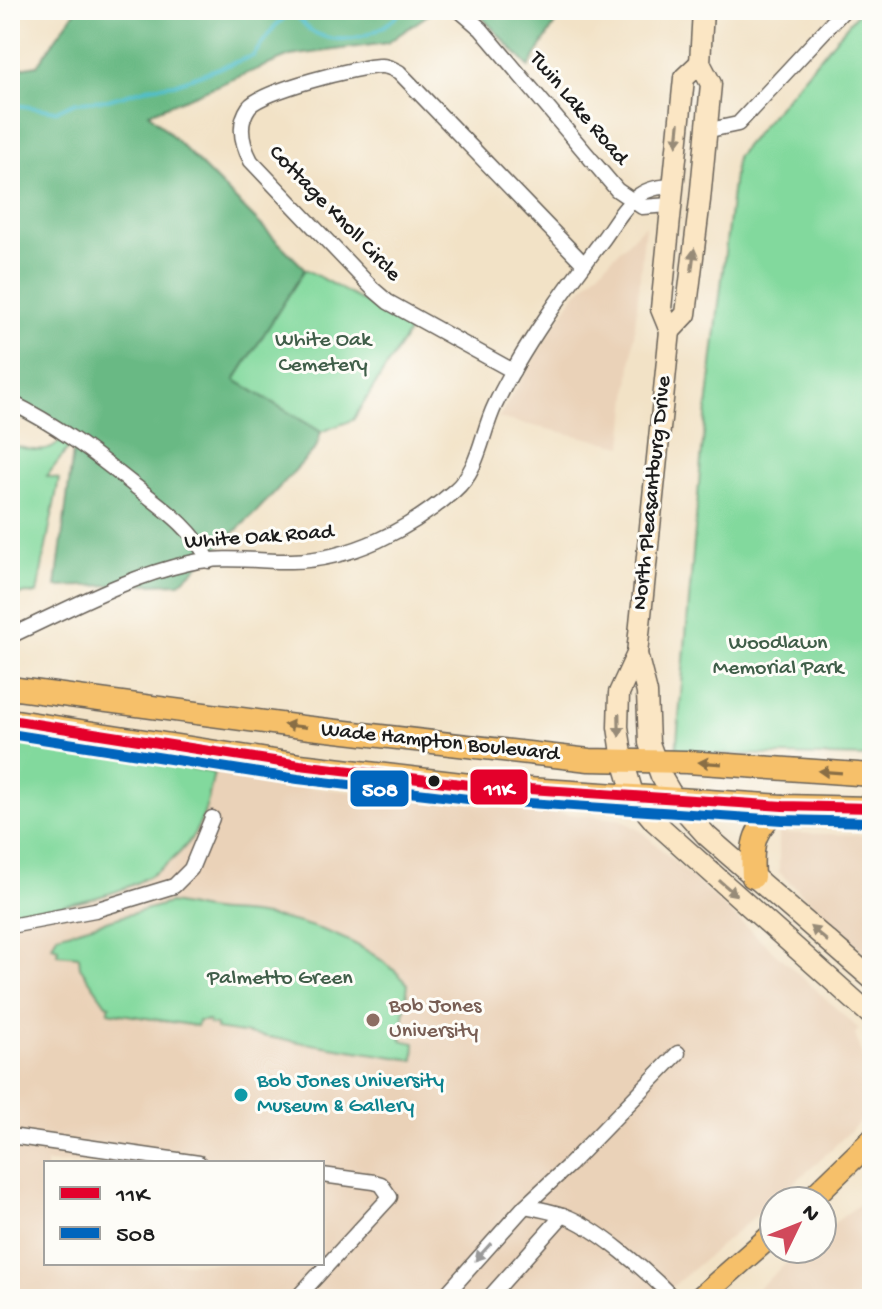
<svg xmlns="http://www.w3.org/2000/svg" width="882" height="1309" font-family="'Gochi Hand',sans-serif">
	<rect width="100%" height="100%" fill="#fdfcf7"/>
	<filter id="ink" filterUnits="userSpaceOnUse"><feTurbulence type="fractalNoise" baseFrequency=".0125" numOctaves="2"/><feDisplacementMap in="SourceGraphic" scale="16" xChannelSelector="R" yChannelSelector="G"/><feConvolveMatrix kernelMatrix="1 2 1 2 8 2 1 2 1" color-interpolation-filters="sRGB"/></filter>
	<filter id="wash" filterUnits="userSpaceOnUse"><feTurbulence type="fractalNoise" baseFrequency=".006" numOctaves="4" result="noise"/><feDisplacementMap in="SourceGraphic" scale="32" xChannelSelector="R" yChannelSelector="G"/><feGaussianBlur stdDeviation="1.8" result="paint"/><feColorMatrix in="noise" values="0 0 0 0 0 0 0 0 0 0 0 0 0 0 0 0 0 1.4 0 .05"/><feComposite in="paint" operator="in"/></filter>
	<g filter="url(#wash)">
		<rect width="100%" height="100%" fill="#f2e2c6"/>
		<g fill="#ead2b8" fill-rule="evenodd">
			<polygon points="645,225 623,446 498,418 572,298"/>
			<path d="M10,738L168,761L257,782L619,819L641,831L859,1029L855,1034L872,1085V1110L817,1163L658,1299H10ZM46,1163H322V1263H46Z"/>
			<polygon points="779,833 872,835 872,960 779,872"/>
			<polygon points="872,1195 872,1299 746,1299 802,1249 822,1249 822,1232"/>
		</g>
		<g fill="#82d99d" stroke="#4f7a5c" stroke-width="2">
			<polygon points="860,10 872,10 872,757 676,753 701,460 736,157"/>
			<polygon points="305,269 411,328 353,420 321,432 235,380"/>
			<path d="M59,442L70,446L47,476L59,479L37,594L26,593L10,597V445C27,448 47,457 59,442Z"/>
			<path d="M10,740L167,763L214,773C210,789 208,806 201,821C169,892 78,904 10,913Z"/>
			<path d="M169,903C187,905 206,912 224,912C286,914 363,934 408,984L401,1040L415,1043L414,1060L216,1029V1025L209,1024V1021H198L197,1026L108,1012L110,1005L106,1004L80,967L79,956L57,954L58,948L52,946L57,935Z"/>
		</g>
		<g fill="#69b984" stroke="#426a50" stroke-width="2">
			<polygon points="76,10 435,10 387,43 290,56 149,113 305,269 235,380 321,432 316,448 257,511 180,583 56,587 74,443 10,412 10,248 16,223 10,220 10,70 37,65"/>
			<polygon points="475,10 563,10 529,67"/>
		</g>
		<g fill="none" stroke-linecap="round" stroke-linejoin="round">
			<path stroke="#51bec9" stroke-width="4" d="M10,104L56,111L76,102L108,100L151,87L174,84L253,56L275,26L290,13C302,17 304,28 315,33C346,48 381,34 403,10"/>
		</g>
	</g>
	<g filter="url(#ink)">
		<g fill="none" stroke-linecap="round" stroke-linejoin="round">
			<defs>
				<g id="minor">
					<polyline points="459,10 481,29 617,190 642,207 670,205"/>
					<polyline points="705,131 738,124 844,10"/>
					<path d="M513,371L388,302L374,290L251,161C242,144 237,124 249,107C261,91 359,66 381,66C388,66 393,69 399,72L584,264"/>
					<path d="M10,402C56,424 95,454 135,486C163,508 193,528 209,561"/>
					<path d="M10,636C67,610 126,577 189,563C222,556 257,561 291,561C351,560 409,530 454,491C480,469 481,434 495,405C522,348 566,288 604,238C614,224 624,206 638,196C649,188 659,187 672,186"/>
					<polyline points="10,926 95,910 174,886 191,869 212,818"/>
					<polyline points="10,1136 199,1163"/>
					<path d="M525,1206C537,1209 551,1211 562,1215C596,1226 649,1273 674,1299"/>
					<polyline points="296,1299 390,1197 381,1184 374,1182 322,1175"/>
					<polyline points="442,1299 525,1206 569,1165 678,1053"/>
					<polyline points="488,1299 563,1215"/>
				</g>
				<g id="secondary">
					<polyline points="700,63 684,78 661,309 670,331 637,654 619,693 618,727 623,760 634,797 655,822 872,1016"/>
					<polyline points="670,331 686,314 700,200 711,84 700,63 703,10"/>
					<polyline points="637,654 647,693 649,743 661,776 675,800 707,836 872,979"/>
				</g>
				<g id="primary">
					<polyline points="10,688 302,727 589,760 687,762 872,775"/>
					<polyline points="10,720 300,765 470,785 783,806 872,808"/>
					<path d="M753,877C751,842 753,828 783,806"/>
					<polyline points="809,1201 872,1140"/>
					<polyline points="699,1299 774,1233"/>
				</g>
			</defs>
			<use href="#minor" stroke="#676158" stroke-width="17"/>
			<use href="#secondary" stroke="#676158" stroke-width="23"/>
			<use href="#primary" stroke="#676158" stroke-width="25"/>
			<use href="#minor" stroke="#fff" stroke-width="14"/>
			<use href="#secondary" stroke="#fbe6c4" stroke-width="20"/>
			<use href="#primary" stroke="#f6c06b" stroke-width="22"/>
			<defs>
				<polyline id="bus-1" points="10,720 300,765 470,785 783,806 872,808"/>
				<polyline id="bus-2" points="10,734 298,779 468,799 782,820 872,822"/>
			</defs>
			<use href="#bus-1" stroke="#fdfcf7" stroke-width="16"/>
			<use href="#bus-2" stroke="#fdfcf7" stroke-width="16"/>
			<use href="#bus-1" stroke="#e4002b" stroke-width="10"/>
			<use href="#bus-2" stroke="#0065bd" stroke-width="10"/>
		</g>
		<defs><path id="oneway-solid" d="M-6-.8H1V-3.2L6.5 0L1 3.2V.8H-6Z" transform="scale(2)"/></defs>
		<g fill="#978b78">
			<use href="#oneway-solid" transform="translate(678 134) rotate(96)"/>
			<use href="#oneway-solid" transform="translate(693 260) rotate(-83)"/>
			<use href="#oneway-solid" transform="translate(619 725) rotate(89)"/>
			<use href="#oneway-solid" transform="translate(728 888) rotate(41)"/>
			<use href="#oneway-solid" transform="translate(819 934) rotate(-140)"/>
		</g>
		<g fill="#896e44">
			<use href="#oneway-solid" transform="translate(295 726) rotate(-173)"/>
			<use href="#oneway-solid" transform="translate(710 763) rotate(-176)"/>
			<use href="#oneway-solid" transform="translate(830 772) rotate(-176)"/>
		</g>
		<use fill="#999" href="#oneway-solid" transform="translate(483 1252) rotate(132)"/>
	</g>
	<circle fill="#1c1c1c" stroke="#fdfcf7" stroke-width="3" cx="434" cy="781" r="7"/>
	<circle fill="#8d6e63" stroke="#fdfcf7" stroke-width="3" cx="373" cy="1020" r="8"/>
	<circle fill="#0f9aa8" stroke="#fdfcf7" stroke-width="3" cx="241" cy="1095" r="8"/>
	<g text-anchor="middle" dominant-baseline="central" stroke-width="6" stroke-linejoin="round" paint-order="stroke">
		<g font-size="22" fill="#1c1c1c" stroke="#fdfcf7">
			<text transform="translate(578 109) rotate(50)">Twin Lake Road</text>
			<text transform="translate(334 214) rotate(46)">Cottage Knoll Circle</text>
			<text transform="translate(653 493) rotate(-84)">North Pleasantburg Drive</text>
			<text transform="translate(259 538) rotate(-4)">White Oak Road</text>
			<text transform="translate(440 743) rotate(6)">Wade Hampton Boulevard</text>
		</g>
		<g font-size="22" fill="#405e49" stroke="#fdfcf7">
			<text x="323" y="341">White Oak<tspan x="323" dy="25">Cemetery</tspan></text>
			<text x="778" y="644">Woodlawn<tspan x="778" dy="25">Memorial Park</tspan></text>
			<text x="280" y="979">Palmetto Green</text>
		</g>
		<g font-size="22" fill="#785e54" stroke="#fdfcf7" text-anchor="start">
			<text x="389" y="1007">Bob Jones<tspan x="389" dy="25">University</tspan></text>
		</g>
		<g font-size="22" fill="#0d838f" stroke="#fdfcf7" text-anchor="start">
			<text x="257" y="1082">Bob Jones University<tspan x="257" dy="25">Museum &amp; Gallery</tspan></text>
		</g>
	</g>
	<g stroke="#fdfcf7" stroke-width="3">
		<rect x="469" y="768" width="60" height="38" rx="8" fill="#e4002b"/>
		<rect x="349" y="769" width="61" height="39" rx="8" fill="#0065bd"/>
	</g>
	<g font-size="22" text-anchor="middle" font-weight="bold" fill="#fff">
		<text x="499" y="795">11K</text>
		<text x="380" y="796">508</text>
	</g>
	<rect width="882" height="1309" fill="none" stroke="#fdfcf7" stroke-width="40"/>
	<rect x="44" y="1161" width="280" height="104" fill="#fdfcf7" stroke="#a3a29f" stroke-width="2"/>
	<rect x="60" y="1187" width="40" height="12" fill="#e4002b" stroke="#a3a29f" stroke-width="2"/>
	<text x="116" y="1201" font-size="24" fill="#1c1c1c">11K</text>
	<rect x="60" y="1227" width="40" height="12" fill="#0065bd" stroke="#a3a29f" stroke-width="2"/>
	<text x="116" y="1241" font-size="24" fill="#1c1c1c">508</text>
	<g transform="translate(798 1225) rotate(47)"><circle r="38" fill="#fdfcf7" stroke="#a3a29f" stroke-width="2"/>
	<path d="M0-6L14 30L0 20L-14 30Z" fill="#d1495b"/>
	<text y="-12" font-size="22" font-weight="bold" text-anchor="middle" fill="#1c1c1c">N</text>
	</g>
</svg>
